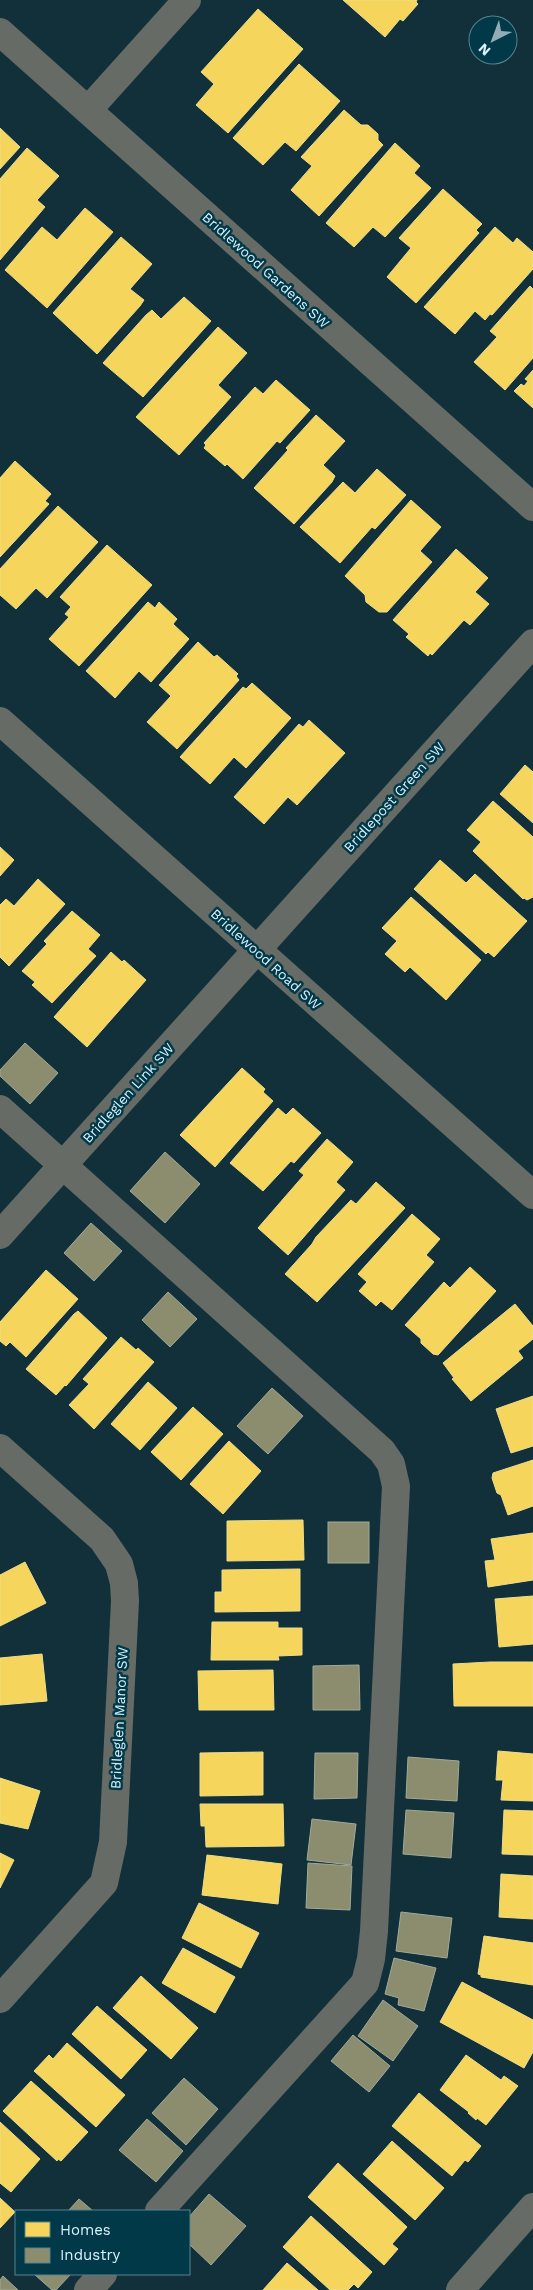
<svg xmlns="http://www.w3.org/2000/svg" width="533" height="2290" font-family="'Work Sans',sans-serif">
	<rect width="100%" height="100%" fill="#113039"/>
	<g fill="#f6d55c" stroke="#eddd8b">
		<polygon points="343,0 417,0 416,2 418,4 403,21 400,19 385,37"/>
		<polygon points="258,9 303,49 228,133 196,105 214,84 201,72"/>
		<polygon points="299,64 340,101 296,151 285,142 263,165 233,138"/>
		<polygon points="344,110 361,125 368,125 378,134 378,140 383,145 319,216 291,190 312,166 301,157"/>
		<polygon points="0,128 20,147 0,169"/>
		<polygon points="395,143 420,166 414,173 431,188 385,237 373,227 354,247 326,223"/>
		<polygon points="27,148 59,176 37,200 45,207 0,260 0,179"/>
		<polygon points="443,189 482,224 476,230 479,233 416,303 387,277 411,248 399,238"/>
		<polygon points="85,208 113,232 47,308 5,270 42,227 57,240"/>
		<polygon points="495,227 513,243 517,238 533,252 533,269 492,315 490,314 485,320 475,311 455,334 424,307"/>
		<polygon points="121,237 152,264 130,289 144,300 140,306 97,354 53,313"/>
		<polygon points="530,286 533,289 533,358 505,390 474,362 497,337 490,331"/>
		<polygon points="184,297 211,321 143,397 103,363 146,315 152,310 161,319"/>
		<polygon points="218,327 247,353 218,385 231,397 179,455 136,417"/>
		<polygon points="533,370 533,408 514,391 521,384 524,386 528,381 525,379"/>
		<polygon points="276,380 310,410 280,443 277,441 243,479 227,464 225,466 204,448 206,445 204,443 255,387 263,394"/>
		<polygon points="316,415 345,441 323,465 335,476 332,482 294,524 254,488 288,450 286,448"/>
		<polygon points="15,461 51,494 45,501 49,504 0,557 0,478"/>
		<polygon points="377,469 406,495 375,529 372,527 340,563 300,527 343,482 355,493"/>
		<polygon points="411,500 441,527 420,551 432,562 387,612 379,612 366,602 365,595 345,576"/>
		<polygon points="58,506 98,542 47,598 36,588 16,609 0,595 0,569"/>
		<polygon points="107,545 152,585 79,666 49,639 69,617 65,614 71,607 60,597"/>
		<polygon points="456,549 488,578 475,592 489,604 470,625 464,620 432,655 430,653 428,656 406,637 409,634 393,620"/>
		<polygon points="148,602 155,608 159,602 177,619 173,624 189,639 151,682 139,671 115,698 86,671"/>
		<polygon points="198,642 214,657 217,655 238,674 236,676 239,680 177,749 147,722 171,696 159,685"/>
		<polygon points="252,683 291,718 246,768 234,757 210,784 180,757 243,687 246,689"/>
		<polygon points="309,720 345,753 297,805 288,797 264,824 234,797 299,724 303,727"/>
		<polygon points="525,765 533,772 533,823 500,794"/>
		<polygon points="493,801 533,837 533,897 527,900 524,898 523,899 473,851 481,842 467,830"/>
		<polygon points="0,847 14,860 0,876"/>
		<polygon points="440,860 466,883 475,874 527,921 494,957 488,952 486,954 414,889"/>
		<polygon points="38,879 65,904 9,966 0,957 0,905 6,899 14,906"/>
		<polygon points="411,897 481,960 446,1000 410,967 405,972 385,954 397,941 382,928"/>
		<polygon points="72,911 100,935 88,949 96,956 52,1003 32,985 35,982 22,971 47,944 44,941"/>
		<polygon points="111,952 122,962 124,960 146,980 87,1047 54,1017"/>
		<polygon points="242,1068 265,1089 263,1092 273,1101 215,1167 180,1135"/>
		<polygon points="278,1108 286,1115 293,1108 321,1133 294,1163 291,1161 263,1191 230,1163"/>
		<polygon points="327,1139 353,1162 336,1182 345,1190 288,1255 258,1228 304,1175 299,1171"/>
		<polygon points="376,1182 405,1208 317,1302 285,1274 312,1244 316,1237 351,1200 356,1204"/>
		<polygon points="412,1214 440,1239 426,1255 434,1262 392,1310 381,1301 376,1306 359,1291 367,1282 358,1274"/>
		<polygon points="470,1267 496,1291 438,1355 433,1354 421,1343 421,1339 405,1325 444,1282 450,1288"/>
		<polygon points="46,1270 78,1299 26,1357 10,1342 6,1346 0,1341 0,1322"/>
		<polygon points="515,1304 533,1326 533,1339 518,1351 523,1358 471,1401 452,1379 454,1378 443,1363"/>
		<polygon points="78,1311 107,1338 66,1386 65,1385 56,1395 26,1369 74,1314"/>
		<polygon points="121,1337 136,1350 138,1348 154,1362 94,1429 69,1405 89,1384 83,1379"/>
		<polygon points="148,1382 177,1408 140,1450 111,1424"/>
		<polygon points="533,1396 533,1446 511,1453 496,1409"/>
		<polygon points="193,1407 223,1434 181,1480 151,1452"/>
		<polygon points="229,1441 261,1471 223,1514 190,1484"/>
		<polygon points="533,1460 533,1506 508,1515 501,1495 497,1493 492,1478 493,1473"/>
		<polygon points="303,1520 304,1560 227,1561 227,1521"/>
		<polygon points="533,1533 533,1580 488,1587 485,1561 495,1560 491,1539"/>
		<polygon points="25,1562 46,1603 0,1626 0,1575"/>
		<polygon points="300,1569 300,1611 215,1612 215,1592 222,1592 222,1570"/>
		<polygon points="533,1596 533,1644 499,1647 495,1599"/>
		<polygon points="212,1622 278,1622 278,1628 302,1628 302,1655 278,1656 279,1660 211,1660"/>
		<polygon points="42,1654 47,1701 0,1705 0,1658"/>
		<polygon points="490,1662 533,1662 533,1706 454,1706 453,1664"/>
		<polygon points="273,1670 274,1710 199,1710 198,1671"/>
		<polygon points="498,1751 533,1754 533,1801 501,1800 503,1780 496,1780"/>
		<polygon points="263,1752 263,1795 200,1796 200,1753"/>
		<polygon points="0,1778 40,1791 28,1829 0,1823"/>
		<polygon points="200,1804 283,1804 284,1846 206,1847 205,1826 201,1826"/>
		<polygon points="504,1810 533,1811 533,1855 502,1854"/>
		<polygon points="0,1853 14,1860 0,1888"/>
		<polygon points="207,1855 282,1864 278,1904 202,1895"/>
		<polygon points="501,1874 533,1876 533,1919 499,1917"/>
		<polygon points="199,1903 259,1933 241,1968 182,1938"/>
		<polygon points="484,1936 533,1943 533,1985 481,1977 481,1975 478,1974"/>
		<polygon points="183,1948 235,1977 215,2013 162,1983"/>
		<polygon points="141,1976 198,2028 171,2059 113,2008"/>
		<polygon points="462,1982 533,2020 533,2052 524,2068 440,2022"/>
		<polygon points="97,2006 147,2050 121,2079 72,2034"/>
		<polygon points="67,2043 125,2095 96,2127 34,2071 49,2055 53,2059"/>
		<polygon points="466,2055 501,2080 504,2076 518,2086 486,2125 477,2118 476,2120 468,2113 469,2112 440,2090"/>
		<polygon points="31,2081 88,2132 61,2161 58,2159 57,2161 3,2111"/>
		<polygon points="419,2093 481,2146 468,2162 465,2160 452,2176 392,2126"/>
		<polygon points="0,2122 40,2159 11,2192 0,2183"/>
		<polygon points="392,2141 444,2188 415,2220 363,2174"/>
		<polygon points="338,2163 407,2227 392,2244 398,2249 384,2265 308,2197"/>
		<polygon points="0,2198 15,2212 0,2228"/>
		<polygon points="311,2216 372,2272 358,2288 354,2284 348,2290 330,2290 283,2247"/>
		<polygon points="287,2263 318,2290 263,2290"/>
	</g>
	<g fill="#8c8c6e" stroke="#a2aa98">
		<polygon points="25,1043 58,1073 30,1104 0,1076 0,1070"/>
		<polygon points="165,1152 200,1184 165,1223 130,1191"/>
		<polygon points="91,1223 122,1251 94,1281 64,1253"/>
		<polygon points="168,1292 197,1319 170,1347 142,1320"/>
		<polygon points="272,1388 303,1416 268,1454 237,1426"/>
		<rect x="328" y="1522" width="41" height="41"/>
		<polygon points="359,1665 360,1710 313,1710 313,1666"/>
		<polygon points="315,1753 358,1753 357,1798 314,1799"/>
		<polygon points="408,1757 459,1761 457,1801 406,1798"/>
		<polygon points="406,1810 454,1813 451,1858 403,1854"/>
		<polygon points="312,1819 356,1824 351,1865 307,1860"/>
		<polygon points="308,1863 352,1866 350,1910 306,1908"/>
		<polygon points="401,1912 452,1918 447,1958 396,1951"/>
		<polygon points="394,1958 436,1968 424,2011 398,2005 399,1998 385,1994"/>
		<polygon points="383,2000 418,2026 393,2061 358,2036"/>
		<polygon points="353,2035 390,2066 369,2092 331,2061"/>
		<polygon points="184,2078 218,2109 186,2145 152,2113"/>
		<polygon points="147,2119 183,2151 156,2182 119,2150"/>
		<polygon points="209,2194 246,2226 211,2265 189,2244 189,2217"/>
		<polygon points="79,2199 93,2211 68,2211"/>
		<polygon points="34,2274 71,2274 56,2290 52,2290"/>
		<polygon points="3,2276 18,2290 0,2290 0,2280"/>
	</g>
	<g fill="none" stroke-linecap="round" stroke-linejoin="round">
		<g stroke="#676b66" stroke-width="28">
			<polyline points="0,32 533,507"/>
			<polyline points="88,110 187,0"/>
			<polyline points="0,721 533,1195"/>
			<polyline points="0,1109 382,1451 391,1464 396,1486 374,1931 371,1959 365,1983 159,2211"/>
			<polyline points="0,1235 533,643"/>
			<polyline points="0,1448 102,1539 119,1564 124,1583 125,1601 113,1842 104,1883 0,1999"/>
			<polyline points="88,2290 103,2274"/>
			<polyline points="460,2290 533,2207"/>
		</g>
	</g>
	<g text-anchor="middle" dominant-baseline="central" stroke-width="5" stroke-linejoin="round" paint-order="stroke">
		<g font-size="14" fill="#d7f1fa" stroke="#013949">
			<text transform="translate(266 270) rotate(42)">Bridlewood Gardens SW</text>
			<text transform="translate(394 797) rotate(-48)">Bridlepost Green SW</text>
			<text transform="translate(266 959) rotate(42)">Bridlewood Road SW</text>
			<text transform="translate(128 1093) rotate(-48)">Bridleglen Link SW</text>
			<text transform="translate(119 1718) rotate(-87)">Bridleglen Manor SW</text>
		</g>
	</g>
	<rect x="15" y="2210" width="175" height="65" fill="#013949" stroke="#578390"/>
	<rect x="25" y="2222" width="25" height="15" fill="#f6d55c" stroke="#578390"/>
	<text x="60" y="2235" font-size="15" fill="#d7f1fa">Homes</text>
	<rect x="25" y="2248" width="25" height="15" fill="#8c8c6e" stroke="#578390"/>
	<text x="60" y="2260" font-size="15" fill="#d7f1fa">Industry</text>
	<g transform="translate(493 40) rotate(222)"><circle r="24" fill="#013949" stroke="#578390"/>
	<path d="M0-4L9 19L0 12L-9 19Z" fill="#92adb6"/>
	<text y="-8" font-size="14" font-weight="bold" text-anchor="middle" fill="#d7f1fa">N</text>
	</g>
</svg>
